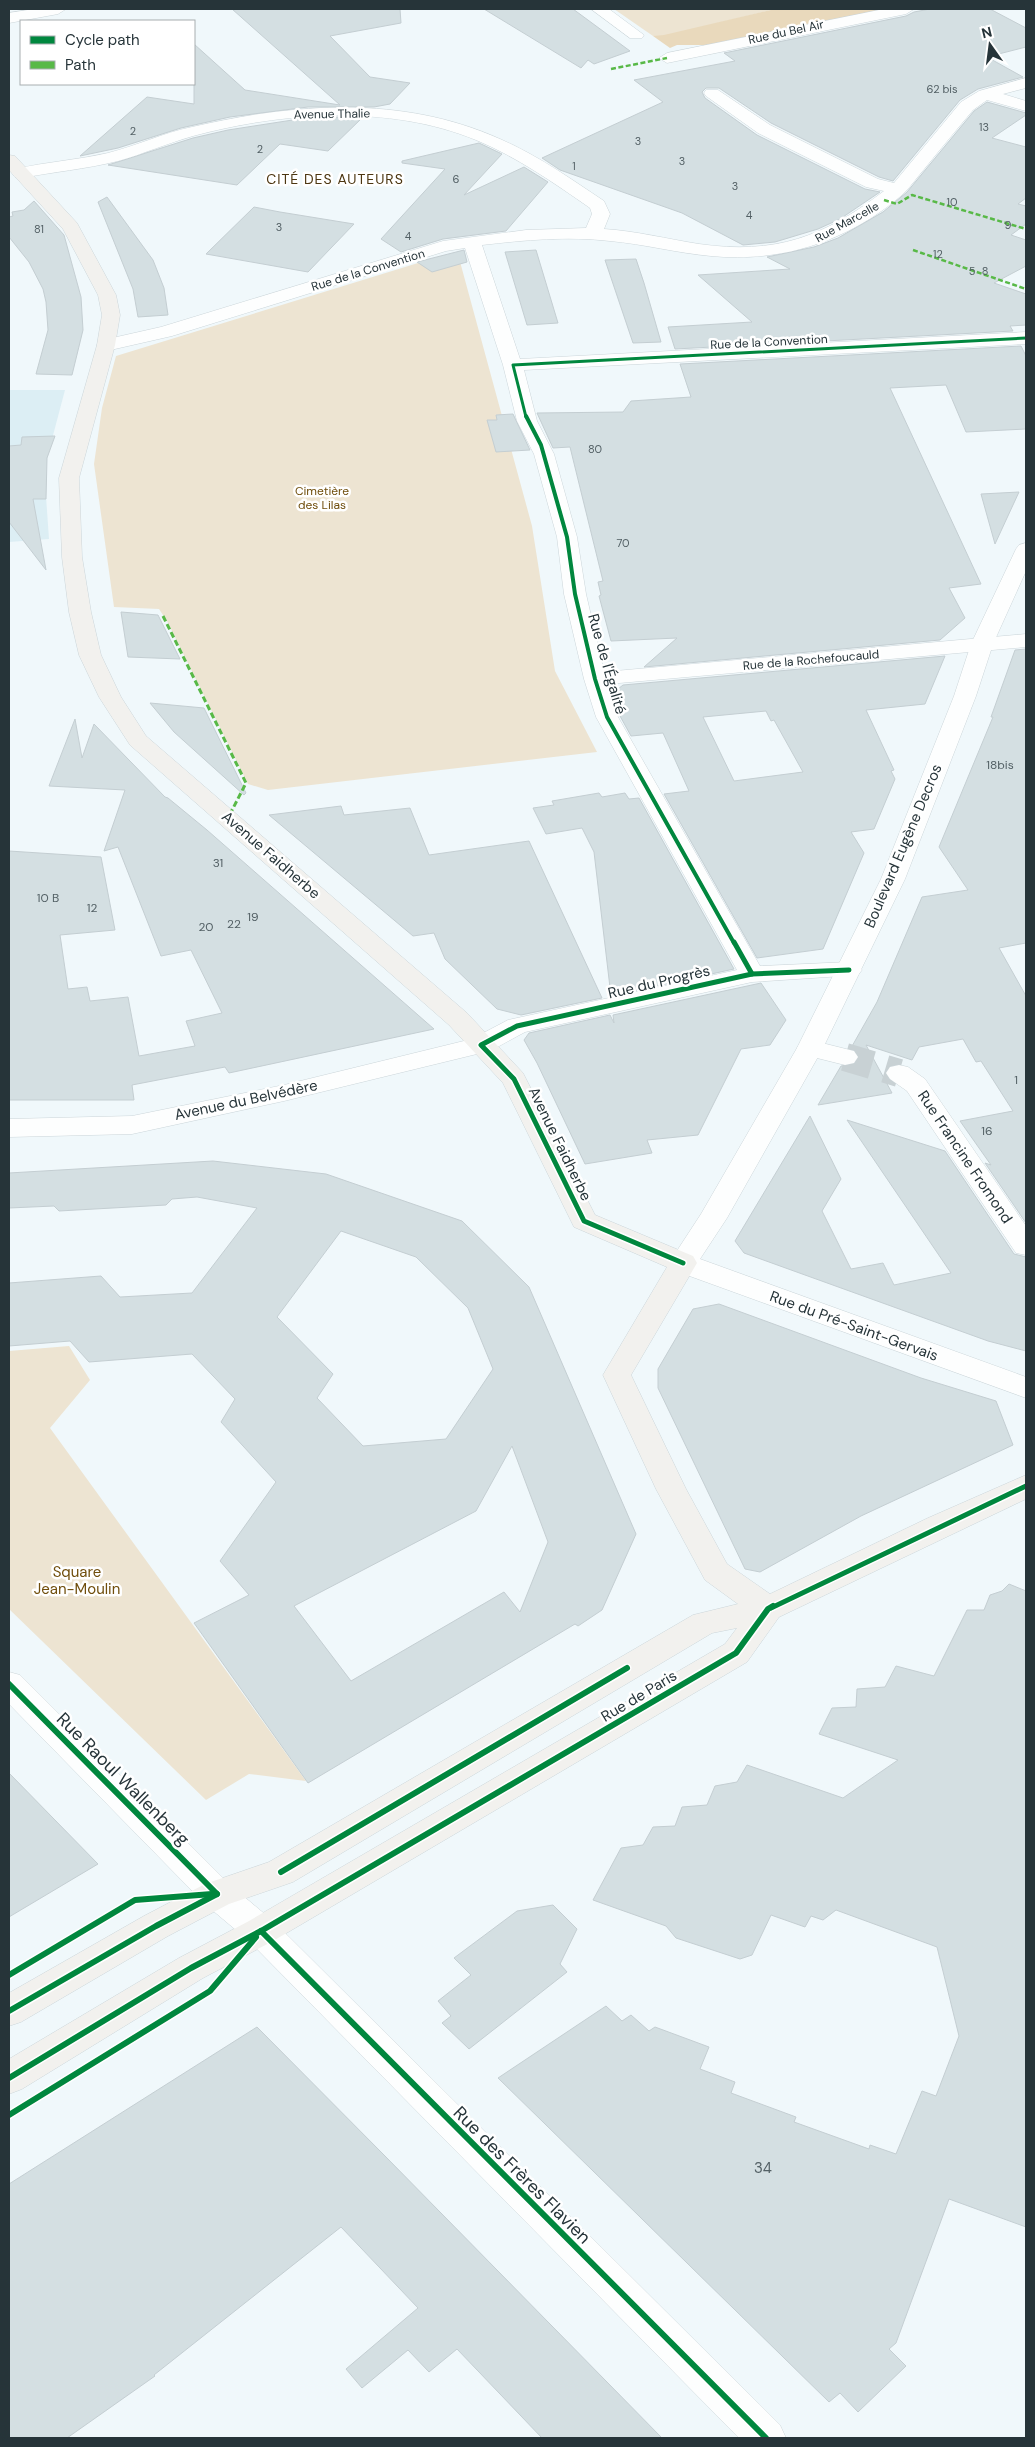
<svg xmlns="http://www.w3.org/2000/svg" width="1035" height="2447" font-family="'DM Sans',sans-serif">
	<rect width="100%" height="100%" fill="#f0f8fb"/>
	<polygon fill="#dceef4" points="9,390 65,390 47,458 45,482 49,539 9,542"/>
	<g fill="#ede4d2">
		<polygon points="614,9 775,9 664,36 653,36"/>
		<polygon points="444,255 459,258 532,526 555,671 597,752 268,790 248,784 167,621 159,609 114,607 94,464 102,408 116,356"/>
		<polygon points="69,1346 90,1380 50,1428 306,1781 249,1774 206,1800 9,1609 9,1351"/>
	</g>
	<polygon fill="#e9d9bc" points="775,9 884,9 712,45 677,45 670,48 653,36 664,35"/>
	<g fill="#d4dfe2" stroke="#c4ced2" fill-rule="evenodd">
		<polygon points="232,9 400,9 401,23 330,36 370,77 410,83 390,104 374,107 308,107 230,117 181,128 118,148 80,156 147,97 194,104 194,44 245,90 340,105"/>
		<polygon points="484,9 573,9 630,51 594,64 588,60 581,68"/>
		<polygon points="930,9 990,9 1026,28 1026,47 987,57 1023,77 978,89 960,100 893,181 879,177 771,123 719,88 706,88 702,92 705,98 757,135 865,189 880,192 840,219 818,229 775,242 743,245 682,213 560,170 542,158 663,102 634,80 735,61 724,53 906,16 914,12"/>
		<polygon points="987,102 1026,113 1026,115 992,138 1026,147 1026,198 1018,204 1026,206 1026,224 1011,235 1026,240 1026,266 994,283 1026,294 1026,325 1010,326 1013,331 675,349 668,327 752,322 698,275 790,269 767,257 814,247 838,238 883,212 907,192 974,111"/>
		<polygon points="335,117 362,118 328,151 280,144 237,185 108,165 193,138 228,130 299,119"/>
		<polygon points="479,143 502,154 464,195 524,167 548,182 506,231 443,239 401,252 381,239 445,169 402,163 402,161"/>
		<polygon points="107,197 153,260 164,288 168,315 138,317 133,289 98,202"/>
		<polygon points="34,201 64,235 81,297 83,330 72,375 36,374 48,330 46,302 43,289 29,262 9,237 9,217 13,216 12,212 24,210"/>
		<polygon points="254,207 280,212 354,224 308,272 206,254"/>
		<polygon points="464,250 467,262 432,272 417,262"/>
		<polygon points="536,250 558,323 527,325 505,252"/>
		<polygon points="636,259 644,283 661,342 633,343 605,260"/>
		<polygon points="1021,346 1026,356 1026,429 966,432 946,385 890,388 981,584 949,588 965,618 940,640 644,667 677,638 611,641 599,596 601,595 598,582 603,581 570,447 553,448 537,413 623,412 631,401 691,397 680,364"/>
		<polygon points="513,414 530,450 496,452 487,420 497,420 496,415"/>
		<polygon points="55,436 47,458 46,499 33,499 46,570 9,522 9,446 21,445 22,437"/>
		<polygon points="1019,492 995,544 981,494"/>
		<polygon points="121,612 158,615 180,659 128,657"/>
		<polygon points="1026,649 1026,943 999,948 1026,996 1026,1223 985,1163 991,1165 960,1121 1013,1111 981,1061 976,1062 963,1039 919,1047 912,1060 866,1045 892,1093 818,1105 841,1066 854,1065 860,1058 856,1050 851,1048 877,1002 922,897 968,890 939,847 993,717 991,717 1015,650"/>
		<path d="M945,656L925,704L866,710L894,770L891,771L895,779L874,829L851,832L864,853L823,949L757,958L664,794L689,791L663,733L631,736L620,716L613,693L623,685ZM766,711L771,721L774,720L803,772L734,781L703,717Z"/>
		<polygon points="150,703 204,708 246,793 244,795 174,732"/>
		<polygon points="75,719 82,758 94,724 165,797 168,798 207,830 434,1029 229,1073 225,1067 132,1085 134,1100 9,1100 9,851 101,857 115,930 60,935 68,989 87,987 90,1001 128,997 139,1056 195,1046 186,1021 222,1013 191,950 161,956 118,847 104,851 125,790 49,786"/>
		<polygon points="599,793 602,797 625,793 629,799 639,798 734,969 611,996 594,852 582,828 546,834 533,808 554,805 552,801"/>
		<polygon points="341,806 344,815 410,808 429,855 529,841 602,998 521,1015 497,1009 445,959 434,933 413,936 269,815"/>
		<polygon points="761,983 786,1020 770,1045 741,1049 698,1135 647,1140 652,1153 585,1164 537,1063 524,1040 529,1033 610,1015 614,1023 613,1015"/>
		<polygon points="810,1116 841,1179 822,1211 851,1269 883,1263 894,1285 951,1273 847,1120 945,1151 1014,1254 1026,1257 1026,1351 988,1341 744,1253 735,1241"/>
		<path d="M213,1161L326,1174L462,1221L529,1287L636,1534L602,1610L578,1626L575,1624L308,1783L194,1623L249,1595L220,1561L276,1482L221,1422L235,1399L192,1354L89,1362L70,1341L9,1346V1283L101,1276L120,1297L192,1293L257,1208L197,1197L172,1199L166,1205L59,1211L54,1206L9,1208V1173ZM341,1231L416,1257L468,1308L493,1369L446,1439L363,1446L317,1398L333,1374L277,1317ZM512,1446L548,1542L520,1612L504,1592L351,1681L294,1606L476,1511Z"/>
		<polygon points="719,1304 921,1378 996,1401 1013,1445 861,1516 760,1572 745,1569 658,1388 658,1369 693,1309"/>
		<polygon points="1009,1584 1026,1591 1026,2227 949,2199 896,2343 889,2349 906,2366 858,2412 840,2393 829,2402 498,2078 606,2006 622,2021 631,2015 649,2031 655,2027 709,2047 700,2069 735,2082 731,2093 796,2117 794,2122 869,2149 870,2145 896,2154 922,2091 936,2096 959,2036 937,1947 836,1910 823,1920 811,1916 805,1927 771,1915 752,1955 740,1959 676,1938 666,1926 593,1900 621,1848 643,1845 653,1827 675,1826 682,1807 707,1805 715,1786 737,1782 747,1765 843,1798 898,1760 819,1734 832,1708 856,1707 857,1689 885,1687 896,1666 934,1676 967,1610 984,1610 990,1595 1002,1591"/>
		<polygon points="9,1773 98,1864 9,1917"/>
		<polygon points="553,1905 577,1929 560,1964 567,1972 469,2049 442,2023 451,2016 438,2001 471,1975 454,1958 517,1911"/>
		<polygon points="257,2027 385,2156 662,2438 542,2438 457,2349 429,2372 408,2350 362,2388 346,2369 418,2308 341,2227 154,2375 155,2376 67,2438 9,2438 9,2184"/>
	</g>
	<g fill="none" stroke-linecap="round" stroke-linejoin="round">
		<polyline stroke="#c8d1d4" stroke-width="28" stroke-dasharray="28 14" stroke-linecap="butt" points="845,1057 899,1073"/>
		<defs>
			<g id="minor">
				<polygon points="34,9 66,9 58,14 9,23 9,13"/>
				<polygon points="591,9 609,9 644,35 642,38 630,38"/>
				<polygon points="884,9 914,9 906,14 667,63 659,58 667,53"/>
				<path d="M1026,78V88L1003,94L1026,101V111L987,100L973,110C957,129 941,148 925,168C918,176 911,186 903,194C849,241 782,263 711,256C677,253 644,244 610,241C568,236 525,240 482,245L520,359L1026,332V344L524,370L537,421L554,454L577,537L586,594L604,672L1026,634V647L608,684L618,717L760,966L849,962L858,965L862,970L858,975L752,982L525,1032L490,1051L481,1053L284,1101L132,1134L9,1137V1119L132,1116L284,1085L472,1039L508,1020L737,970L596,717L584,679L564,594L557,537L534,454L517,421L503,365L465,248L446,251L172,336L106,351L99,349L97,345L99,341L161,327L443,241L526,230L586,228L592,214L590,208C554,183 517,157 476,140C388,104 283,112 193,136C168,143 143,154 118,161C86,169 53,172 21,178L15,177L12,173L15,169C46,162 78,160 108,153C136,146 163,133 192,127C294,103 402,95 500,139C537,155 571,179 604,201L610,214L604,229C636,231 667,239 699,244C775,255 824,237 884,191L866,187L758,133L706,96L704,93L706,90H718L770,125L878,179L894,183L961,102L979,91Z"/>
				<polygon points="810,1040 854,1051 858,1057 854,1063 845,1065 801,1054 797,1048 801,1042"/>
				<polygon points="899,1065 908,1067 925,1079 1026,1226 1026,1255 1016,1253 907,1091 890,1079 886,1073 890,1067"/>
				<polygon points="9,1672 20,1675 229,1884 273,1921 278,1931 273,1941 261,1945 249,1941 205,1904 9,1704"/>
			</g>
			<g id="tertiary">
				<polygon points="1026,543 1026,571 993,644 976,696 905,879 823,1048 727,1218 700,1259 1026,1377 1026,1398 673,1270 669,1263 701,1214 797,1048 881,879 954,696 971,644 1016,549 1019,545"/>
				<polygon points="261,1917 273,1921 780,2425 786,2438 739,2438 249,1941 244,1931 249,1921"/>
			</g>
			<polygon id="secondary" points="9,155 15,156 77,223 116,295 120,315 115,345 79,478 82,557 91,612 101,655 121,697 146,736 467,1013 523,1073 595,1215 693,1256 697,1263 631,1375 686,1489 727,1564 770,1594 928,1518 1026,1475 1026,1499 779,1617 747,1662 273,1941 203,1978 22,2089 9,2094 9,2059 179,1958 249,1921 725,1644 737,1628 712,1633 293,1882 229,1904 168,1936 21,2022 9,2026 9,1993 144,1916 205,1884 269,1862 693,1615 738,1604 705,1580 656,1489 603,1375 667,1267 574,1227 503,1083 449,1025 130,745 99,697 79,655 69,612 62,557 59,478 97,345 102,315 98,295 63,229 9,170"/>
		</defs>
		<use href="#minor" stroke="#ccd6da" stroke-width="1"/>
		<use href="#tertiary" stroke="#ccd6da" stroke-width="1"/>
		<use href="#secondary" stroke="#ccd6da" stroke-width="1"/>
		<use href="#minor" fill="#fdfefe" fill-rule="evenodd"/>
		<use href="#tertiary" fill="#fdfefe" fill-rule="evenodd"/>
		<use href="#secondary" fill="#f2f1ee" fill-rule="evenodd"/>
		<g stroke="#58b947" stroke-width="2.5" stroke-dasharray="5 2.5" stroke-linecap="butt">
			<polyline points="611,69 667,58"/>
			<polyline points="884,200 897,204 912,195 1026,229"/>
			<polyline points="913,250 1026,289"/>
		</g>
		<polyline stroke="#58b947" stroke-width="3" stroke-dasharray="6 3" stroke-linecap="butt" points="163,616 246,783 228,818"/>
		<defs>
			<polyline id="cycleway-far3" points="526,417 513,365 1026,338"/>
			<polyline id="cycleway-far2" points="526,416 541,445 567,537 575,594 595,679 607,717 734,943"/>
			<g id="cycleway-far1">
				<polyline points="734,942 752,974"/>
				<polyline points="683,1263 584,1221 514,1079 481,1045 517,1026 752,974 849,970"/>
				<polyline points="771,1608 1026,1486"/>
			</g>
			<g id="cycleway">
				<polyline points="9,1684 217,1894"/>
				<polyline points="281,1872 627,1668"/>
				<polyline points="261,1931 766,2438"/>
				<polyline points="9,1975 135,1900 212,1894"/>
				<polyline points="9,2011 156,1926 217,1894"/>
				<polyline points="9,2078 191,1968 261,1931 736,1653 768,1609 773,1606"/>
				<polyline points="9,2115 210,1991 256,1937"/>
			</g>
		</defs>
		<use href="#cycleway-far3" stroke="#fff" stroke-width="5"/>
		<use href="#cycleway-far2" stroke="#fff" stroke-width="6"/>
		<use href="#cycleway-far1" stroke="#fff" stroke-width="8"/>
		<use href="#cycleway" stroke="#fff" stroke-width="9"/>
		<use href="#cycleway-far3" stroke="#00873e" stroke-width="3"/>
		<use href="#cycleway-far2" stroke="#00873e" stroke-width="4"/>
		<use href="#cycleway-far1" stroke="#00873e" stroke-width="5"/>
		<use href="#cycleway" stroke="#00873e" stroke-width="6"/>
	</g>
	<g text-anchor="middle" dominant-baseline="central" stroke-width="5" stroke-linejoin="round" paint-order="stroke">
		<g font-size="11" fill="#536065">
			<text x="942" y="89">62 bis</text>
			<text x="984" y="127">13</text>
			<text x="133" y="131">2</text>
			<text x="638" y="141">3</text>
			<text x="260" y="149">2</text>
			<text x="682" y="161">3</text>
			<text x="574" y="166">1</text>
			<text x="456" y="179">6</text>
			<text x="735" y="186">3</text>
			<text x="952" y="202">10</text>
			<text x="749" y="215">4</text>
			<text x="1008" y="225">9</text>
			<text x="279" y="227">3</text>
			<text x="39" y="229">81</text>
			<text x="408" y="236">4</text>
			<text x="938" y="254">12</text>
			<text x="972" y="271">5</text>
			<text x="985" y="271">8</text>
			<text x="595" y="449">80</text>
			<text x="623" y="543">70</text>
		</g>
		<g font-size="12" fill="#263439" stroke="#fff">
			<text transform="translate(786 32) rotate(-12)">Rue du Bel Air</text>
			<text transform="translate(332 114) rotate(-1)">Avenue Thalie</text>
			<text transform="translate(847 222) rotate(-29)">Rue Marcelle</text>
			<text transform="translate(368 270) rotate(-17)">Rue de la Convention</text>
			<text transform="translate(769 342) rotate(-3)">Rue de la Convention</text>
			<text transform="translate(811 660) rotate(-5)">Rue de la Rochefoucauld</text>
		</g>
		<g font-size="12" fill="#704e0c" stroke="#fff">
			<text x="322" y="491">Cimetière<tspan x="322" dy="14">des Lilas</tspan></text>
		</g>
		<g font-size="12" fill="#536065">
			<text x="1000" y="765">18bis</text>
			<text x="218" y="863">31</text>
			<text x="48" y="898">10 B</text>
			<text x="92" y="908">12</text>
			<text x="253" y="917">19</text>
			<text x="234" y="924">22</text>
			<text x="206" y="927">20</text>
			<text x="1016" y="1080">1</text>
			<text x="987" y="1131">16</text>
		</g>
		<g font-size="14" letter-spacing="1" fill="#4c3611" stroke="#fff">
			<text x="335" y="179">CITÉ DES AUTEURS</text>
		</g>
		<g font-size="15" fill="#263439" stroke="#fff">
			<text transform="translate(607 664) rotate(74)">Rue de l'Égalité</text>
			<text transform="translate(903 846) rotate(-67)">Boulevard Eugène Decros</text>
			<text transform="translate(271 855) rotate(41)">Avenue Faidherbe</text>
			<text transform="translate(659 982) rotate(-13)">Rue du Progrès</text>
			<text transform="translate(246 1100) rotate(-12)">Avenue du Belvédère</text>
			<text transform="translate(560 1144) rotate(64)">Avenue Faidherbe</text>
			<text transform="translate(965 1157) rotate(56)">Rue Francine Fromond</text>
			<text transform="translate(854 1326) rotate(20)">Rue du Pré-Saint-Gervais</text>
			<text transform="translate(639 1696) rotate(-31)">Rue de Paris</text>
		</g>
		<g font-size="15" fill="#704e0c" stroke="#fff">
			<text x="77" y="1572">Square<tspan x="77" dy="17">Jean-Moulin</tspan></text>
		</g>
		<g font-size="15" fill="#536065">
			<text x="763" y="2168">34</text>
		</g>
		<g font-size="18" fill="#263439" stroke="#fff">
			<text transform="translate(123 1779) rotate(45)">Rue Raoul Wallenberg</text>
			<text transform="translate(522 2175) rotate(45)">Rue des Frères Flavien</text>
		</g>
	</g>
	<rect width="1035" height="2447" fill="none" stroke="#263439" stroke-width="20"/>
	<rect x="20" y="20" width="175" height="65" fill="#ffffff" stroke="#a8aeb0"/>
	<rect x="30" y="36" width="25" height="8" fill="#00873e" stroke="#a8aeb0"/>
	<text x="65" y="45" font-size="15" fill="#263439">Cycle path</text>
	<rect x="30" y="61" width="25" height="8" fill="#58b947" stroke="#a8aeb0"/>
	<text x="65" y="70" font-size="15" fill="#263439">Path</text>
	<g transform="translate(990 45) rotate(346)" stroke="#ffffff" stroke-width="4" paint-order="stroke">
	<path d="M0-4L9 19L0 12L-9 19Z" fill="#263439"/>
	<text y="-8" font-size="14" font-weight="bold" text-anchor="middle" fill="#263439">N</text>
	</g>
</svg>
